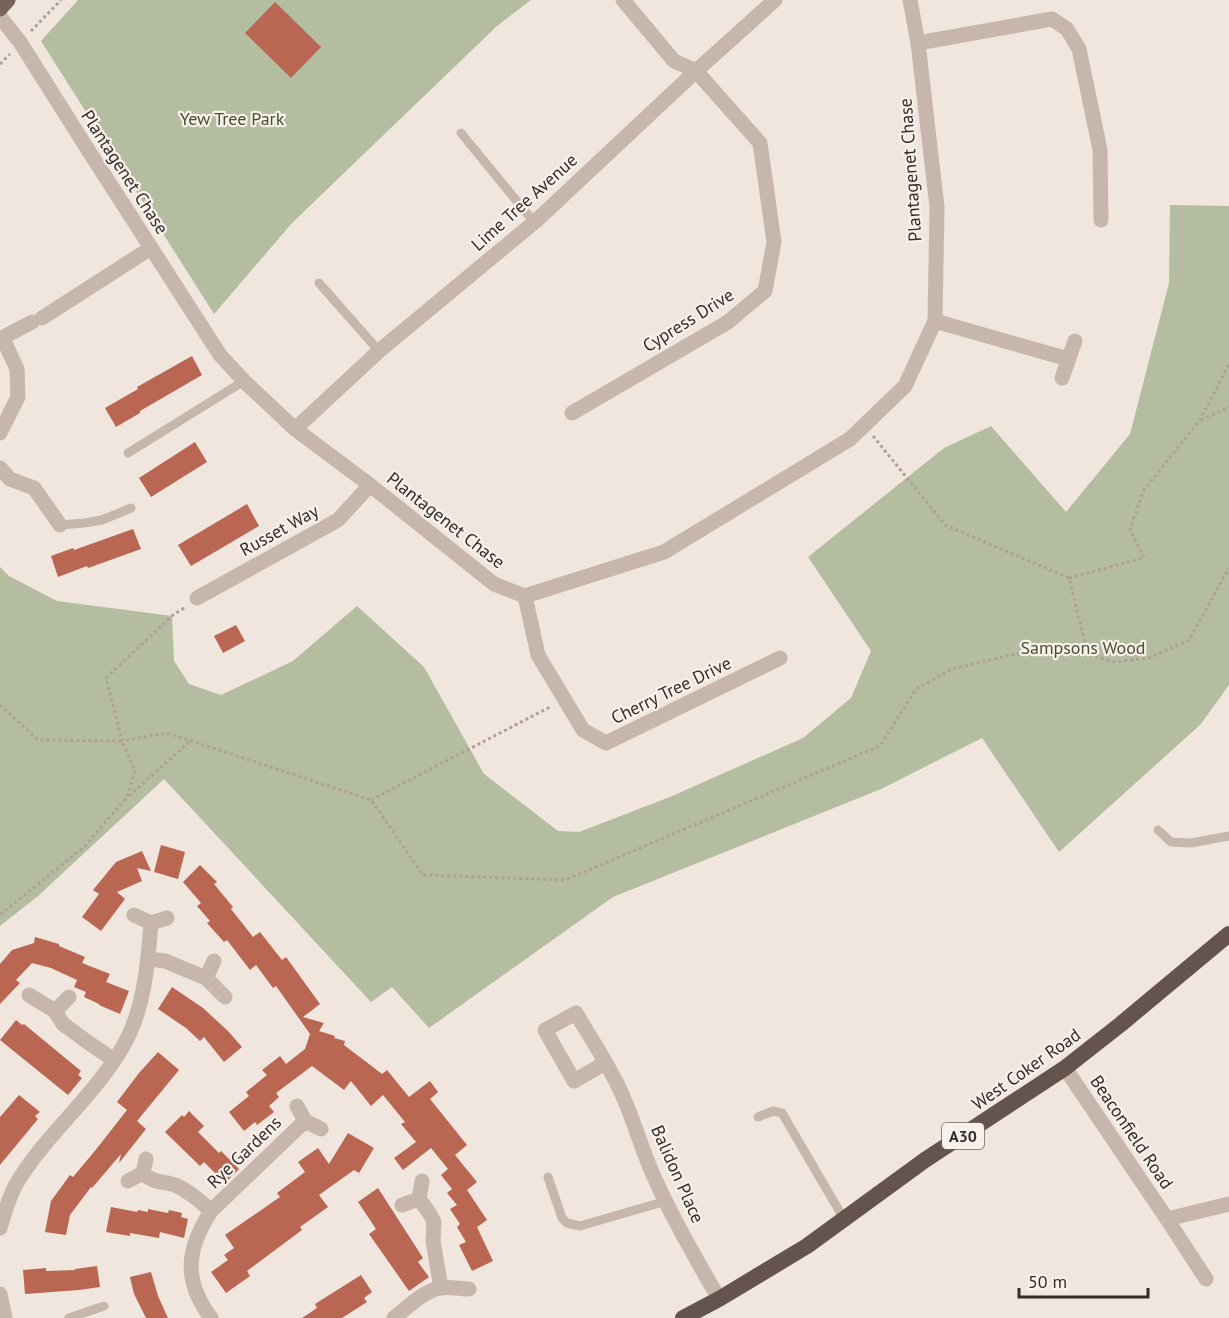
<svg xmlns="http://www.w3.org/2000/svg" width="1229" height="1318" font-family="'PT Sans',sans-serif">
	<rect width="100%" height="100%" fill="#f0e6de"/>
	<g fill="#b4bd9f">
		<polygon points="78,0 531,0 497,26 292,223 214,314 41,41"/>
		<polygon points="1170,205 1229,206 1229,685 1200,725 1059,852 982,738 881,789 613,897 429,1028 392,987 371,1002 164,779 38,896 0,926 0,567 9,576 57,601 172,616 174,661 189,684 221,695 293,661 357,606 424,667 484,774 558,831 579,832 670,797 803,738 851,698 871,651 808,557 944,448 991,426 1066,512 1130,434 1169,283"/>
	</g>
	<g fill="#b96653">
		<polygon points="275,2 321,47 291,78 245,33"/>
		<polygon points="192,356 202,375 140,411 140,413 116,427 105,408 138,389 137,387"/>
		<polygon points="195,442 207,462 151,497 139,478"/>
		<polygon points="247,504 259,526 191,566 178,545"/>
		<polygon points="133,529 141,549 88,568 87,566 58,577 51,556 73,548 74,550"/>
		<polygon points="236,625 245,641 223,653 214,636"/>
		<polygon points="161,845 185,852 178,879 154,872"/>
		<polygon points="142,851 151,871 137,868 142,881 117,892 125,899 101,931 82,917 99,894 93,890 116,862"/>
		<polygon points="200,865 217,882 214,884 233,907 231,909 253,937 260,932 282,960 286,957 320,1004 303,1017 324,1023 319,1031 335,1036 334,1038 345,1041 344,1045 382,1074 387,1070 409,1097 430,1081 438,1092 430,1099 467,1145 455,1155 477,1182 467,1190 487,1220 477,1227 493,1261 472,1271 459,1245 466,1242 457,1227 460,1224 450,1209 457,1205 447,1193 452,1189 441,1175 448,1169 431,1148 403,1170 394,1158 416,1142 401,1124 405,1122 383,1095 371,1106 351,1081 344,1090 312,1066 276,1093 279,1097 269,1106 274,1112 257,1125 255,1122 244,1131 229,1112 249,1096 246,1092 267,1075 262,1070 280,1056 286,1064 305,1049 310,1034 276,986 273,988 256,965 250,970 227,940 224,942 207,923 210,921 197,906 201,903 183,882"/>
		<polygon points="35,937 59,944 59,946 85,957 82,963 110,974 106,982 129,991 120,1014 99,1005 99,1004 84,997 86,992 74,987 77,980 51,968 32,963 16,980 20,983 0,1004 0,964 12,950 34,943"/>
		<polygon points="172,987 203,1008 228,1031 242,1047 224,1062 204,1037 200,1041 186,1028 158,1009"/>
		<polygon points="16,1020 22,1025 24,1024 81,1071 78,1075 82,1078 68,1095 0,1040"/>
		<polygon points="158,1052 179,1070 137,1121 146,1129 119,1163 121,1154 92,1188 91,1187 70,1215 66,1235 45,1232 51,1201 70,1175 73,1177 94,1152 127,1110 117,1102 139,1073"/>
		<polygon points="19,1095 40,1112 35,1116 38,1119 0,1165 0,1117"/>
		<polygon points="189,1111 204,1126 198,1132 219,1153 221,1151 239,1169 225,1183 204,1162 200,1166 165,1132 182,1115 184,1117"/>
		<polygon points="348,1133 374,1148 359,1173 354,1170 319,1195 328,1207 300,1227 302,1230 247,1271 250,1276 226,1293 211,1272 228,1260 224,1255 234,1248 225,1235 280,1197 277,1193 305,1172 298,1162 318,1148 329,1164"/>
		<polygon points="378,1188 423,1258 418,1262 429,1277 409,1291 369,1234 376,1229 358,1202"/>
		<polygon points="111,1207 137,1212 138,1210 148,1212 148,1209 168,1213 169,1210 182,1213 181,1217 188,1219 184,1238 160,1232 159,1238 130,1233 130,1236 106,1232"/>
		<polygon points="97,1266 100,1287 79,1290 25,1294 23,1270 46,1268 46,1271 75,1270 75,1269"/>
		<polygon points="151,1272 158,1296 168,1318 146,1318 134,1294 130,1277"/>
		<polygon points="361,1275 372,1292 364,1298 367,1302 342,1318 302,1318 317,1308 315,1304"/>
	</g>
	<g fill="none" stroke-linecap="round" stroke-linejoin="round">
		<g stroke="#b2a095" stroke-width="3" stroke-dasharray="3 3" stroke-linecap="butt">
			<polyline points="31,31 61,0"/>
			<polyline points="0,64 10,54"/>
			<polyline points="1201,420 1229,407"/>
			<polyline points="873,436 945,525 1069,578 1088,654"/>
			<polyline points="1069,578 1144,558 1130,529 1144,490 1200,420 1229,364"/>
			<polyline points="184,608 173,615 106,678 122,741 167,733 371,800 423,875 565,880 880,746 916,689 952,669 1015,654 1088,654 1114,662 1149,658 1189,640 1229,568"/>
			<polyline points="0,705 38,740 122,741 135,770 127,797 85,846 0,915"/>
			<polyline points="129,796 190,741"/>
			<polyline points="371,800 550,707"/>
		</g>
		<g stroke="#c6b6ab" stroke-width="9">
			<polyline points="461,133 534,222"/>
			<polyline points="319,283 379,351"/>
			<polyline points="128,453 244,381"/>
			<polyline points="60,525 84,523 102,520 131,508"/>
			<polyline points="1158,830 1171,842 1191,843 1229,836"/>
			<polyline points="758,1117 773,1111 782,1113 844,1219"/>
			<polyline points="548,1177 562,1218 567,1223 580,1226 666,1201"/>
			<polyline points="69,1318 104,1306"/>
		</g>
		<g stroke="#c6b6ab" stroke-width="15">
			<polyline points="0,17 20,42 83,142 220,355 246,383 295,429 370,485 494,584 525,596 664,552 850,439 905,386 935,321 937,207 918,43 910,0"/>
			<polyline points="918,43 1052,19 1067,29 1079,49 1100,150 1101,220"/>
			<polyline points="42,318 151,248"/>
			<polyline points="935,321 1068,359"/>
			<polyline points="0,339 32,322"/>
			<polyline points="1062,378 1075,341"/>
			<polyline points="572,413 728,322 765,291 774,242 760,143 696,71 674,61 623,0"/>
			<polyline points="295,429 379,351 537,220 696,71 775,0"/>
			<polyline points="0,433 18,397 17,369 3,339"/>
			<polyline points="0,468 10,479 34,488 60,525"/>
			<polyline points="525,596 538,655 583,730 606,743 780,658"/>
			<polyline points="197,598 338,520 370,485"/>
			<polyline points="134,915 151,923"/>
			<polyline points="149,959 165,961 206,978 225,997"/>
			<polyline points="206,978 214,961"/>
			<polyline points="29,995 55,1011 63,1024 86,1041 114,1060"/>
			<polyline points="55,1011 69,997"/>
			<path d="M605,1063L574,1081L545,1030L576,1013C591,1039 609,1065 621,1092C633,1118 640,1144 651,1170C670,1214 695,1257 719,1299"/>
			<polyline points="1065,1068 1167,1219 1229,1204"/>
			<polyline points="297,1106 305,1121"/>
			<path d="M146,1159L143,1173C157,1185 160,1180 175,1185C189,1191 200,1201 211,1211"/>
			<polyline points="128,1181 143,1173"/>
			<polyline points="422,1181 419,1199 430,1214 434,1222 433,1241 441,1288"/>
			<polyline points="402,1205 419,1199"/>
			<polyline points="1167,1219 1206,1279"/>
			<path d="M0,1228C5,1212 9,1195 18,1181C50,1129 102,1090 129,1035C145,1000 148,961 151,923L167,918"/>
			<polyline points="0,1294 5,1318"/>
			<path d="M211,1318C183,1280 186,1250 211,1211L305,1121L321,1129"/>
			<path d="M394,1318C408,1307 421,1293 439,1288C448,1286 460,1289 469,1289"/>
		</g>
		<polyline stroke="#75635c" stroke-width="15" points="0,9 8,0"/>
		<polyline stroke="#65544e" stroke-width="16" points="683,1318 719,1299 807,1246 925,1160 1065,1068 1121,1024 1229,934"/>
	</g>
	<g text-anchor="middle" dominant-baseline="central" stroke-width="4.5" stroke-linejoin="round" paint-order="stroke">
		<rect fill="#f8f0ea" stroke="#706763" stroke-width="1.5" x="942" y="1123" width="42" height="26" rx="4.5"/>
		<g font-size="16" font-weight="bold" fill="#352c29">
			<text x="963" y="1136">A30</text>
		</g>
		<g font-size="18" fill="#465030" stroke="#f8f0ea">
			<text x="232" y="118">Yew Tree Park</text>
			<text x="1083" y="647">Sampsons Wood</text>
		</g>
		<g font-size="18" fill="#352c29" stroke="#f8f0ea">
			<text transform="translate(910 170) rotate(-94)">Plantagenet Chase</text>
			<text transform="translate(125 172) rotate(57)">Plantagenet Chase</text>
			<text transform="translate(524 202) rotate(-42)">Lime Tree Avenue</text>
			<text transform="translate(688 320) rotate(-32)">Cypress Drive</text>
			<text transform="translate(446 520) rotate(38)">Plantagenet Chase</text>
			<text transform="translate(279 530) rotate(-29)">Russet Way</text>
			<text transform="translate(671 690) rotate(-26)">Cherry Tree Drive</text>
			<text transform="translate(1026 1069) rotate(-35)">West Coker Road</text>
			<text transform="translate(1132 1132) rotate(56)">Beaconfield Road</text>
			<text transform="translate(244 1152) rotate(-44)">Rye Gardens</text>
			<text transform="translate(678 1174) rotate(66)">Balidon Place</text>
		</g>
	</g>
	<path d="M1019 1288v9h129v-9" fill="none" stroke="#352c29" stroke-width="3"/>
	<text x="1028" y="1288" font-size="18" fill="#352c29" stroke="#f8f0ea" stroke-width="4.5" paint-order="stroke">50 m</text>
</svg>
